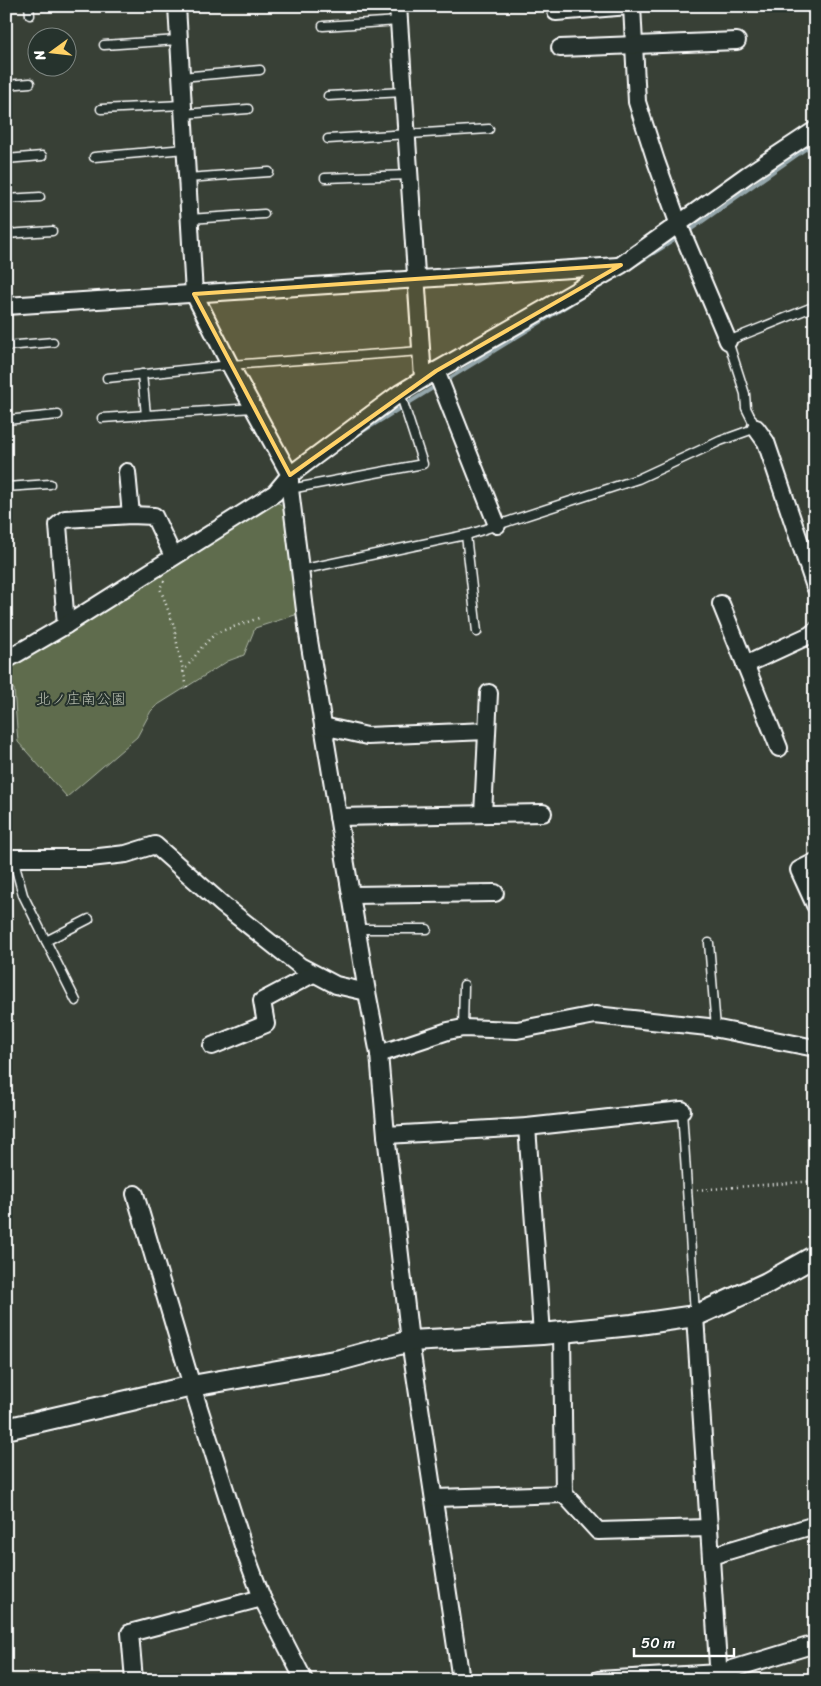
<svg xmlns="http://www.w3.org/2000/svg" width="821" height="1686" font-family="Sriracha,'Klee One',sans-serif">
	<rect width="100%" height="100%" fill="#384036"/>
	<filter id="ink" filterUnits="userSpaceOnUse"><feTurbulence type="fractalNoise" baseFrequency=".02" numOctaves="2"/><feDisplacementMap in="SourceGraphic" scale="10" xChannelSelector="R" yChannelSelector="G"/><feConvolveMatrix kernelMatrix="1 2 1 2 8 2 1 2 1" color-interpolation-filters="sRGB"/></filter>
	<g filter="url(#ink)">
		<polygon fill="#5e6c4e" stroke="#aeb6a6" points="273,501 285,506 301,613 255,628 244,655 228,661 156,706 151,711 137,737 67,797 18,742 14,689 6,685 6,668"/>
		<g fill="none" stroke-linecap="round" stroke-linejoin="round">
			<g stroke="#94a6ab" stroke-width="4">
				<polyline points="687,232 815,142"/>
				<polyline points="636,264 679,237"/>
				<polyline points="445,381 596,288"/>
				<polyline points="355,436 436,386"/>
			</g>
			<defs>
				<g id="service">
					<polyline points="29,6 30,15"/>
					<polyline points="323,26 399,21"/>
					<polyline points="104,45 178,40"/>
					<polyline points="181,77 260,70"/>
					<polyline points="6,85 30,83"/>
					<polyline points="328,96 404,92"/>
					<polyline points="101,109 182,105"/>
					<polyline points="183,114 248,109"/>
					<polyline points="328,139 489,129"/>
					<polyline points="94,157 185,149"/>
					<polyline points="6,159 42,156"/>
					<polyline points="187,178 269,172"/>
					<polyline points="325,178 410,175"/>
					<polyline points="6,199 40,197"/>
					<polyline points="189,219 264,214"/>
					<polyline points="6,234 52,231"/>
					<polyline points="6,346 53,342"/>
					<polyline points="142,374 146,415"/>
					<polyline points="107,378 230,365 421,351"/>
					<polyline points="102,418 253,408"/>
					<polyline points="6,420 58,415"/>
					<polyline points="6,487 50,484"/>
					<polyline points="290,489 423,464 400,393"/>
					<polyline points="466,535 477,632"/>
					<polyline points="300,570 470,534 638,479 720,441 756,428 746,408 745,394 728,341 815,306"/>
					<polyline points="13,858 23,895 76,1001"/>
					<polyline points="357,929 427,929"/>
					<polyline points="46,941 89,919"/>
					<polyline points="709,943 716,1028"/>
					<polyline points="463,1028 464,985"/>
					<polyline points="682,1110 695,1314"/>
				</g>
				<g id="minor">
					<polyline points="177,6 194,294 230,365 290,475 290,489 308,634 367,992 379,1054 386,1135 410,1341 461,1680"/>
					<polyline points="398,6 423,378"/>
					<polyline points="632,6 637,102 656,161 679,225 728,341"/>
					<polyline points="556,12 629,6"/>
					<polyline points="560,48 737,41"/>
					<polyline points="6,306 618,266"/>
					<polyline points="436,371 497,525"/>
					<polyline points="756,428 766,442 815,587"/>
					<polyline points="127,472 131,515"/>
					<polyline points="721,604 779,748"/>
					<polyline points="66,625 58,525 65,519 131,515 154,516 173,556"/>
					<polyline points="6,660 66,625 275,493 290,475 400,393 436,371 621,265 747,175 815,130"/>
					<polyline points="745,665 810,635 815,631"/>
					<polyline points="323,726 367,736 487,731"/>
					<polyline points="483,814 489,693"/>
					<polyline points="338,817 543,813"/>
					<polyline points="6,858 90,858 126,854 155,845 223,905 300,966 336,985 367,992"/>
					<polyline points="815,862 799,870 815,905"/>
					<polyline points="351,895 495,893"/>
					<polyline points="212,1046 266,1024 262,1001 313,974"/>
					<polyline points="379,1054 448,1031 463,1028 517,1030 595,1015 708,1027 815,1048"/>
					<polyline points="527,1127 542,1334"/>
					<polyline points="386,1135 527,1127 682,1110"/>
					<polyline points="135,1194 192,1386 246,1555 262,1598 304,1680"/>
					<polyline points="695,1316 719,1680"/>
					<polyline points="562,1332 564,1494 598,1531 709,1528"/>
					<polyline points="435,1498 564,1494"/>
					<polyline points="711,1556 815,1525"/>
					<polyline points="134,1680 130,1633 262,1598"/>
					<polyline points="598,1680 719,1673 815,1644"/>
				</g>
				<polyline id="tertiary" points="6,1429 192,1386 340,1360 410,1341 542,1334 632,1325 695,1316 767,1283 815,1256"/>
			</defs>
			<use href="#service" stroke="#fff" stroke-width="11"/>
			<use href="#minor" stroke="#fff" stroke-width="20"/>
			<use href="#tertiary" stroke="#fff" stroke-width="24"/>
			<g stroke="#fff" stroke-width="2.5" stroke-dasharray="1 4" stroke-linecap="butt">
				<polyline points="164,581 160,588 174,626 178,649 187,687"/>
				<polyline points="183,672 202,647 216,633 262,617"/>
				<polyline points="697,1190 815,1181"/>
			</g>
			<use href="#service" stroke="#26332d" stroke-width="8"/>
			<use href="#minor" stroke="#26332d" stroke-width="16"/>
			<use href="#tertiary" stroke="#26332d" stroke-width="20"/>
		</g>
	</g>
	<path fill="#ffd166" fill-opacity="0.2" stroke="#ffd166" stroke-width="4" stroke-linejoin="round" d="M621,265L436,371L290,475L194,294Z"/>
	<g text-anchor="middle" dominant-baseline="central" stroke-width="4" stroke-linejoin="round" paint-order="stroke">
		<g font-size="15" fill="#b7bdaf" stroke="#26332d">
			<text x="81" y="699">北ノ庄南公園</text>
		</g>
	</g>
	<rect width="821" height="1686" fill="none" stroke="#26332d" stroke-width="25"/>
	<rect x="12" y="12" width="796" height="1661" fill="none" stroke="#fff" stroke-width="2" filter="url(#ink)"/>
	<g transform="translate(52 52) rotate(255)"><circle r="24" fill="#26332d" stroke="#7d8581"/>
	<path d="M0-4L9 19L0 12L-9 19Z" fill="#ffd166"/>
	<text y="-8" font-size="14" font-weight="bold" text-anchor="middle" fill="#ffffff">N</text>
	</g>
	<path d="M634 1648v8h100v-8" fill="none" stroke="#ffffff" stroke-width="2.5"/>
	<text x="641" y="1648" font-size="15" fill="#ffffff" stroke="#26332d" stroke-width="4" paint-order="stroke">50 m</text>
</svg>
